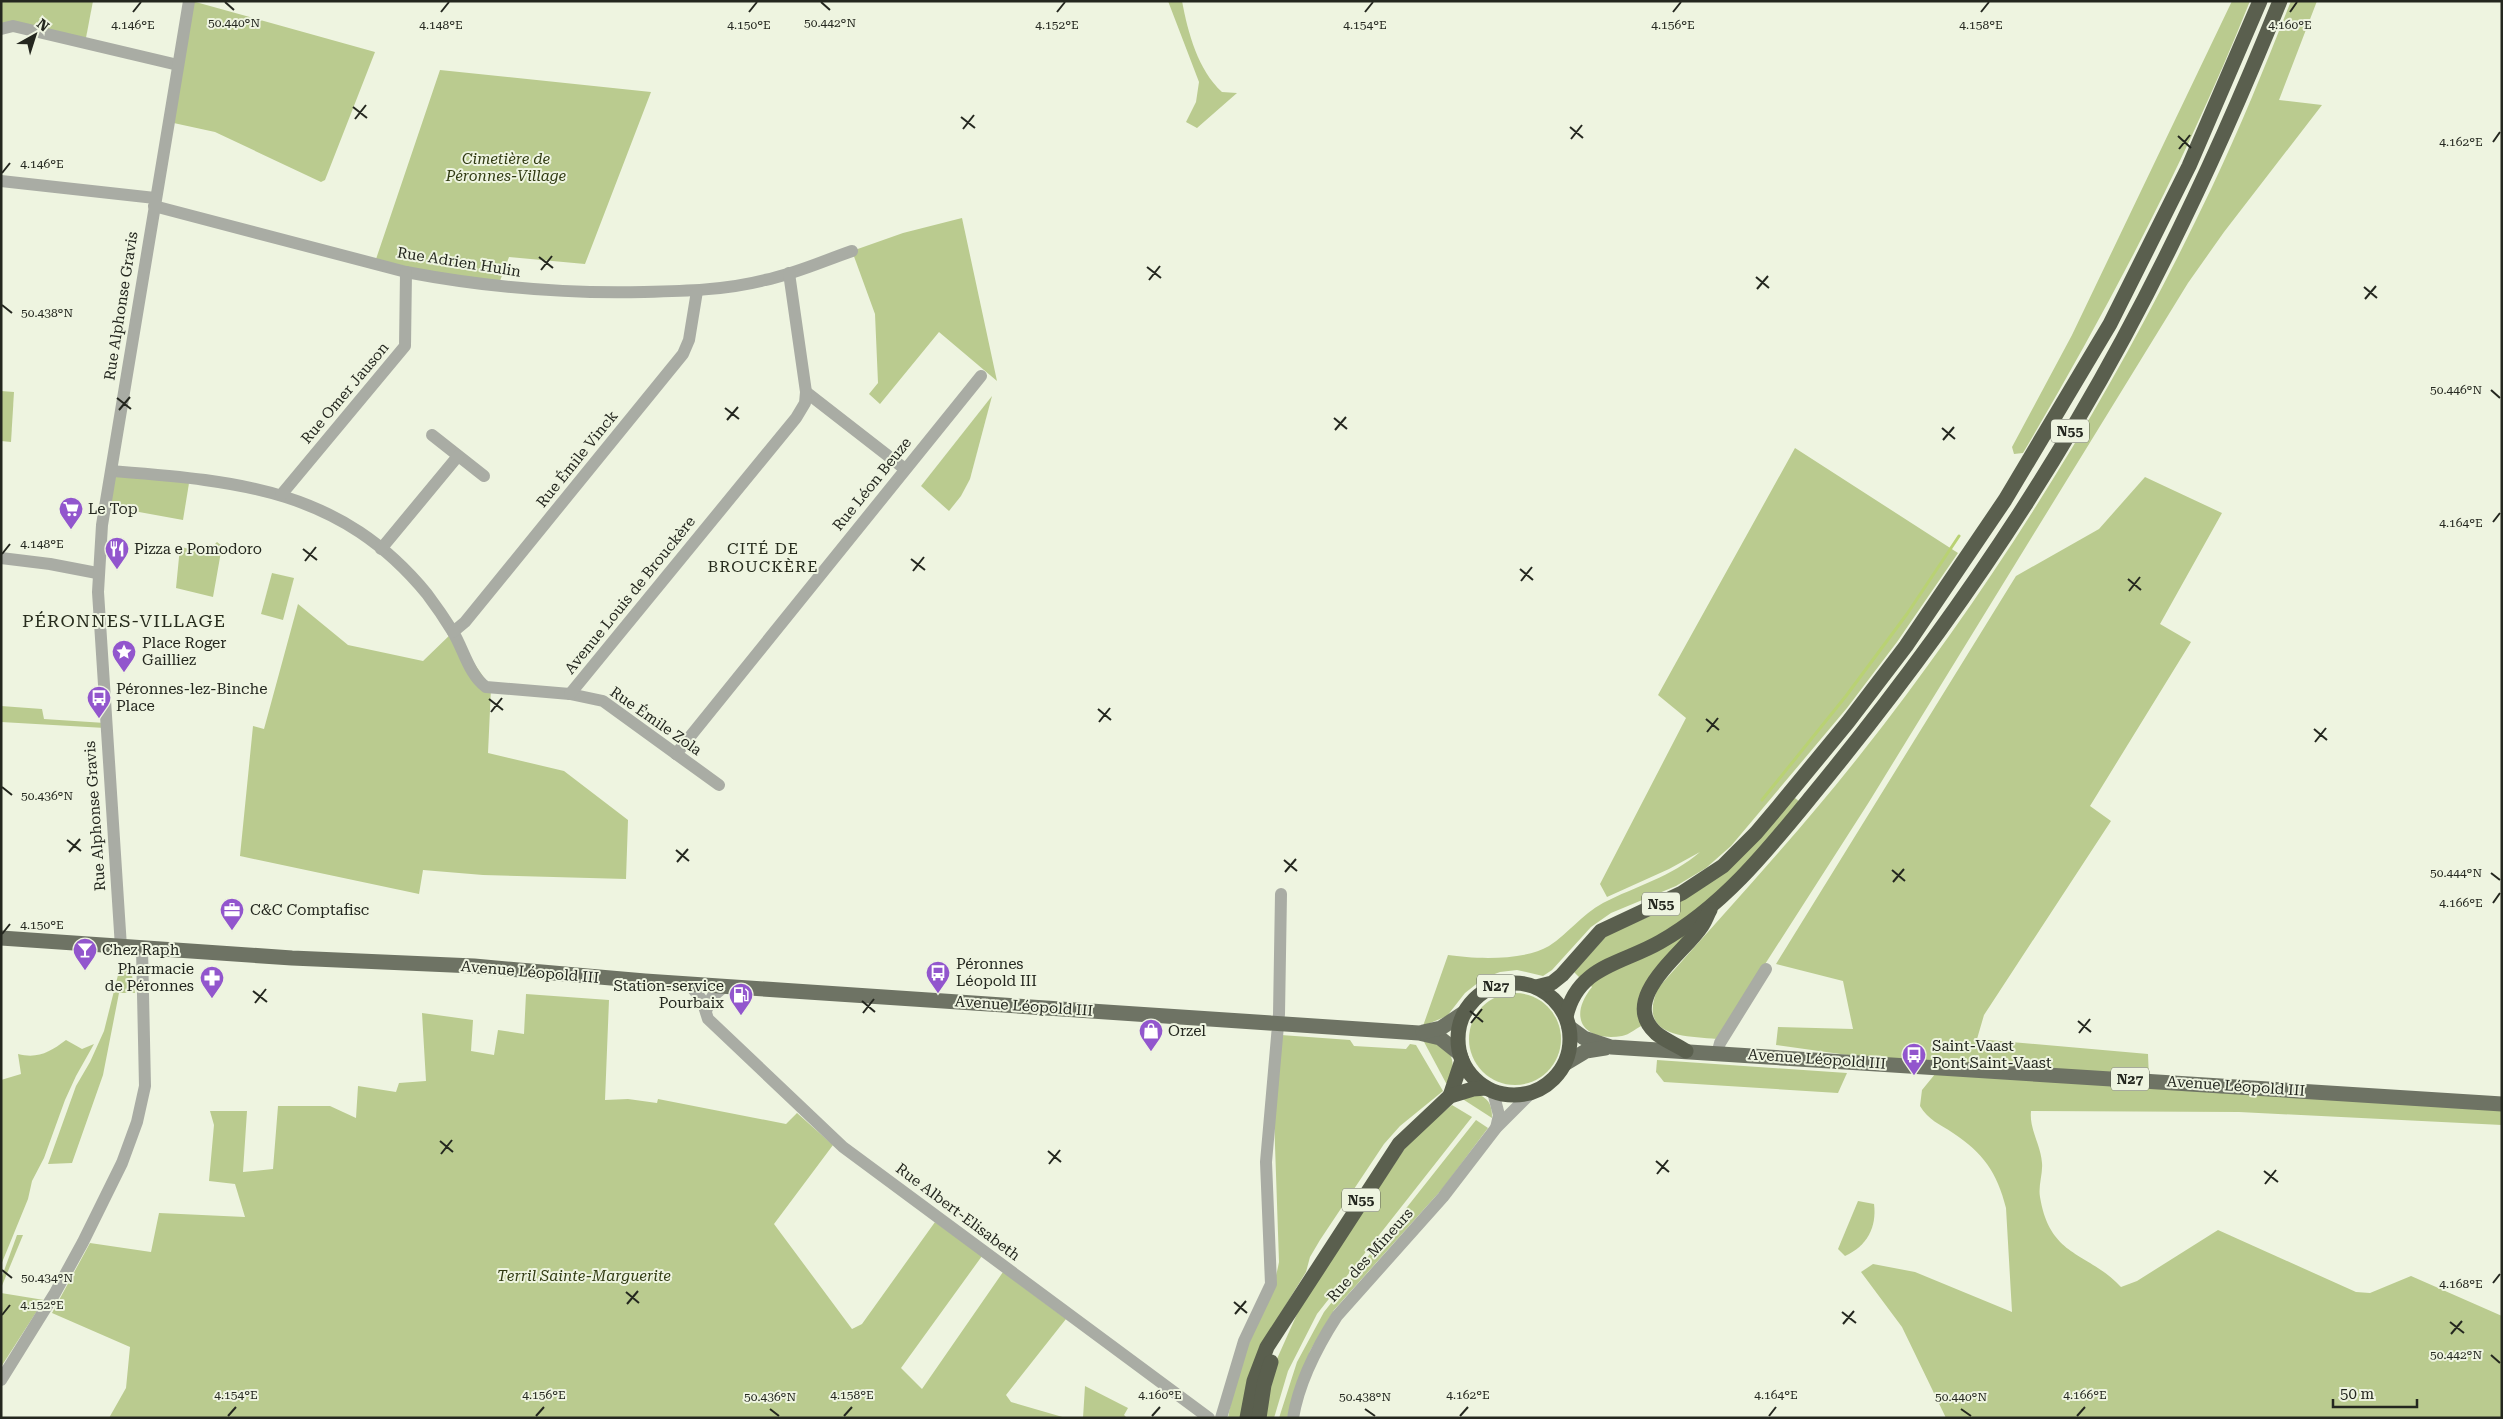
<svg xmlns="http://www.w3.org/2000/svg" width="2503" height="1419" font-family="'Roboto Serif',serif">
	<rect width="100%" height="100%" fill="#eef4e0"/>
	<g fill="#bacb8f">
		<polygon points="1,1 93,1 85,43 1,29"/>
		<polygon points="192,1 375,52 325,180 321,182 215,132 169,122"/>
		<path d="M1168,1H1182C1188,33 1198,70 1222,92L1237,93L1197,128L1186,122L1196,102L1199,82Z"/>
		<path d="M2232,1H2250C2187,159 2109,307 2023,453L2014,454L2012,447L2072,335Z"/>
		<path d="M2291,1H2317L2279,100L2322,105L2224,232L2188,283L1869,802L1717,1039C1683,1036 1637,1037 1658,988C1726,911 1796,836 1860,755C1998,580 2116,389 2212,187C2241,126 2266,64 2291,1Z"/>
		<polygon points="440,70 651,92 585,264 509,257 498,286 374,265"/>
		<polygon points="962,218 997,381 939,332 880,404 869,394 878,383 875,314 852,251 903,233"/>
		<polygon points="1,391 14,392 11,442 1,441"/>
		<polygon points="992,396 970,479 961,496 949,511 921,486"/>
		<path d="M1795,448L1958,553L1897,642L1847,708L1731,846L1706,868L1676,886L1611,913L1591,927L1552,970L1543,976L1517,970L1500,972L1484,978L1465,993L1447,1016L1423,1026L1448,955C1475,959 1524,961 1549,946C1569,933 1581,915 1603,903C1636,886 1671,877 1700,852L1669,869L1607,897L1600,884L1686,718L1658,695Z"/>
		<polygon points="112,471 190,477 183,520 106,506"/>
		<path d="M2145,477L2222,513L2160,624L2191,642L2090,806L2111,821L1984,1015L1977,1039L2148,1054L2149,1080L2502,1104V1125L2239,1112L2031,1111C2029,1129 2041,1145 2042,1163C2043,1174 2038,1186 2040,1197C2050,1258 2087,1251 2121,1287L2137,1281L2218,1230L2356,1292L2370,1293L2411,1276L2502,1316V1418H1946L1902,1327L1861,1272L1873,1264L1915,1272L2012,1312L2006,1208C1997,1172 1983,1153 1953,1133C1940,1124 1928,1120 1920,1106L1922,1090L1940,1068L1776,1045L1778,1027L1853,1029L1843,981L1776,964L2016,576L2099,529Z"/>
		<polygon points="217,542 222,546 213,597 176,588 180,547 207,552"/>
		<polygon points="272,573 294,578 283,620 261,614"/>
		<polygon points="298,604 348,645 423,661 453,632 491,688 488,753 564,771 628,820 626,879 483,875 423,870 419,894 240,856 253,726 264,729"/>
		<polygon points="1,706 42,709 44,719 105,723 105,728 1,722"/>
		<polygon points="1795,798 1800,802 1755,855 1697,911 1649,941 1592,967 1579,977 1574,972 1608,934 1662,911"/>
		<path d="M1700,924L1662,967L1645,1024C1638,1027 1629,1035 1622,1036C1584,1042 1567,1018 1592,987L1590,985L1597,979Z"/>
		<polygon points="121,963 130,964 135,993 119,993 103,1075 72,1163 48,1164 76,1086 90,1062 104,1031"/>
		<circle cx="1515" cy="1039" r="46"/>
		<polygon points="526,994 609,1000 605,1100 628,1099 657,1103 658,1099 786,1124 797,1113 833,1145 774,1224 852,1329 862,1324 935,1222 982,1256 901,1368 922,1389 1003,1272 1066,1319 1006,1395 1011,1402 1066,1418 109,1418 126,1388 130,1347 52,1313 90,1243 151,1252 159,1213 245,1217 235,1184 209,1181 214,1125 210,1111 247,1111 243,1172 273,1169 278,1106 330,1106 356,1118 358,1086 396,1092 399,1083 426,1081 422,1013 473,1020 471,1051 494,1055 498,1030 524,1034"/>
		<path d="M1281,1035L1350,1040L1354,1046L1406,1049L1410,1044L1416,1045L1443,1091L1400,1126L1384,1144L1320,1240L1310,1257L1306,1272L1279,1316L1243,1418H1228C1232,1396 1237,1374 1245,1353C1257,1322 1273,1295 1279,1262L1274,1116Z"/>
		<path d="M66,1040L82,1049L94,1044L76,1076L65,1100L44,1158L32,1181L28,1199L1,1265V1080L21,1074L18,1054C38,1059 50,1052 66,1040Z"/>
		<path d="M1423,1040C1451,1045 1457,1057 1450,1084L1446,1083Z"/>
		<polygon points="1657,1060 1847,1073 1838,1093 1664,1082 1656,1072"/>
		<path d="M1480,1095C1490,1100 1492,1107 1492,1118L1461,1098Z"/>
		<polygon points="1452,1105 1472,1117 1317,1314 1288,1371 1274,1418 1263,1418 1276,1361 1302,1303 1405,1148 1419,1132"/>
		<polygon points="1476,1120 1488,1128 1443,1188 1334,1310 1310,1351 1287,1418 1279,1418 1297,1362 1324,1312"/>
		<path d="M1858,1201L1874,1204C1877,1227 1867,1246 1845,1256L1838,1249Z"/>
		<polygon points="17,1235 23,1235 1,1288 1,1279"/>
		<polygon points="1,1293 44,1300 1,1367"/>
		<polygon points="1085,1386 1128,1408 1124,1415 1127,1418 1083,1418"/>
	</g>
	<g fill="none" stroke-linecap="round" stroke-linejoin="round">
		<polyline stroke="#b9d273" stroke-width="3" points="1762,800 1846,696 1907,614 1959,536"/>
		<g stroke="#a9aca4" stroke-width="12">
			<polyline points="1,29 13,26 178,65"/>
			<polyline points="1,181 155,198"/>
			<path d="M154,206L406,272C485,287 564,294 644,292C685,291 726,290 765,280C795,274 823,261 852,251"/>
			<polyline points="806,392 905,469"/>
			<polyline points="432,435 484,476"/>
			<path d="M112,471C237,481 340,488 427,594C436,606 445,619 453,632C463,648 469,675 486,687L570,694L603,701L719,785"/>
			<polyline points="281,495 405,346 406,272"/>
			<polyline points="381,549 458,456"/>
			<polyline points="1,558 50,564 97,573"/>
			<polyline points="453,632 465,622 683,354 689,340 697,291"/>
			<polyline points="570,694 796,418 805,403 806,392 789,273"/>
			<polyline points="676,754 981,376"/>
			<polyline points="121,947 98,592 102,525 189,1"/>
			<polyline points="689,984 702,1000 708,1019 843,1147 1209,1418"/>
			<polyline points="706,1011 712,997 724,987"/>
			<polyline points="1717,1054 1720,1043 1766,969"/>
			<polyline points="1493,1092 1499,1115 1496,1128"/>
			<polyline points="1,1380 55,1293 83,1242 122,1163 137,1122 145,1086 142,948"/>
			<polyline points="1221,1418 1244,1341 1271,1284 1266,1162 1279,1014 1281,894"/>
			<path d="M1293,1418C1299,1381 1317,1347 1337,1316L1443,1197L1496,1128L1530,1094"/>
		</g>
		<g stroke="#6e7364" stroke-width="15">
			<polyline points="1,938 292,958 474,966 645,981 1419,1033 1440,1038 1460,1054"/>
			<polyline points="1569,1027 1584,1038 1611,1047 2502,1104"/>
			<polyline points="1423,1032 1441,1028 1465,1012"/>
			<polyline points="1566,1063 1586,1051 1605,1048"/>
		</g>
		<g stroke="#5a5f4e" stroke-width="15">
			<circle cx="1514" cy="1039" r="56"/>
			<polyline points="1536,987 1552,983 1562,975 1601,931 1682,893 1723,866 1756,833 1778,807 1848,722 1906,646 2005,500 2110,324 2189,166 2260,1"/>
			<path d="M1566,1017C1577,966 1622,964 1660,942C1722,907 1767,851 1811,797C1909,678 2000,552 2078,419C2157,285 2222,145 2280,1"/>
			<path d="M1686,1051C1677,1045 1664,1040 1656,1033C1618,998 1683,954 1701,927C1705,922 1707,915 1710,910"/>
			<polyline points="1450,1096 1462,1060"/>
			<polyline points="1247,1418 1254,1381 1267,1347 1399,1144 1450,1096 1473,1089 1486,1088"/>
			<polyline points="1259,1418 1264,1385 1271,1362"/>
		</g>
	</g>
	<path fill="none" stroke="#24271f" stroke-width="2" d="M225,2L234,10M821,2L830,10M133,12L141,2M441,12L449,2M749,12L757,2M1057,12L1065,2M1365,12L1373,2M1673,12L1681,2M1981,12L1989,2M2290,12L2297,2M353,107L367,118M961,117L975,128M355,119L366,105M1570,127L1583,138M963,129L974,115M2178,136L2191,148M1571,139L1582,125M2493,142L2500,132M2179,149L2190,135M2,173L10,163M539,257L553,268M1147,267L1161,278M541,270L552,256M1756,277L1769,288M1149,280L1160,266M2364,287L2377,298M1757,289L1768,276M2365,299L2376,286M2,305L12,313M2491,390L2500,398M117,398L131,409M725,408L739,419M119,410L130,397M1334,418L1347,429M727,420L738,407M1942,428L1955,439M1335,430L1346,417M1943,440L1954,427M2493,522L2500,513M303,549L317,560M2,554L10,544M911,559L925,570M305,561L316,547M1520,569L1533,580M913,571L924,557M2128,579L2141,590M1521,581L1532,567M2129,591L2140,577M489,699L503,710M1098,709L1111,720M491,712L502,698M1706,719L1719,730M1099,722L1110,708M2314,729L2327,740M1707,732L1718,718M2315,742L2326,728M2,787L12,795M67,840L81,851M676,850L689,861M69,852L80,839M1284,860L1297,871M677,862L688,849M1892,870L1905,881M1285,872L1296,859M2491,873L2500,880M1893,882L1904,869M2493,903L2500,893M2,934L10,924M253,991L267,1002M862,1001L875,1012M255,1003L266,989M1470,1011L1483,1022M863,1013L874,999M2078,1021L2091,1032M1471,1023L1482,1009M2079,1033L2090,1019M440,1141L453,1152M1048,1151L1061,1162M441,1154L452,1140M1656,1161L1669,1172M1049,1164L1060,1150M2264,1171L2278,1182M1657,1174L1668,1160M2265,1184L2276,1170M2,1270L12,1278M2493,1283L2500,1274M626,1292L639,1303M1234,1302L1247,1313M627,1304L638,1291M1842,1312L1856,1323M1235,1314L1246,1301M2,1315L10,1305M2450,1322L2464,1333M1843,1324L1854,1311M2451,1334L2462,1321M2491,1355L2500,1363M770,1409L779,1416M1365,1409L1375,1416M1961,1409L1971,1416M228,1416L236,1407M536,1416L544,1407M844,1416L852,1407M1152,1416L1160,1407M1460,1416L1468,1407M1769,1416L1776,1407M2077,1416L2085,1407"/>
	<defs>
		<symbol id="supermarket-pin" viewBox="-11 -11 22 30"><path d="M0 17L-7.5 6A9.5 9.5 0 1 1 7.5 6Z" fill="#9256cd" stroke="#eef4e0"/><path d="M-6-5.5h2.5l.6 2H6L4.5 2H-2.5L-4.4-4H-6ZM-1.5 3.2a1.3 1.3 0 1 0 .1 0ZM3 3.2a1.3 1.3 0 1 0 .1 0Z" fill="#fff"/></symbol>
		<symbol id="restaurant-pin" viewBox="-11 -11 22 30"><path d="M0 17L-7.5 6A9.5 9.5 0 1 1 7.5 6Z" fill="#9256cd" stroke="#eef4e0"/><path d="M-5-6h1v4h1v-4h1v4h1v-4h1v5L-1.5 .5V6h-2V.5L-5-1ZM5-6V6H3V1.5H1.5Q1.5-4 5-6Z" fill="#fff"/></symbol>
		<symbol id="sight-pin" viewBox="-11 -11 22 30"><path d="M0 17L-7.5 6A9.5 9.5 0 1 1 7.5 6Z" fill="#9256cd" stroke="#eef4e0"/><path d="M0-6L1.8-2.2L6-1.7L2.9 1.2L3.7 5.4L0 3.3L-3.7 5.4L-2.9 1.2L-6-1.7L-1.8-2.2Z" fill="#fff"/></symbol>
		<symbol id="bus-pin" viewBox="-11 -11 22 30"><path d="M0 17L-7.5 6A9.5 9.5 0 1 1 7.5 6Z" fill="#9256cd" stroke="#eef4e0"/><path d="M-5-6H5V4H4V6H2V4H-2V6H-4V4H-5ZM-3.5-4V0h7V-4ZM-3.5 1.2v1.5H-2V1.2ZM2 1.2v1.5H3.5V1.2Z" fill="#fff"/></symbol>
		<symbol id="office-pin" viewBox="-11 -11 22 30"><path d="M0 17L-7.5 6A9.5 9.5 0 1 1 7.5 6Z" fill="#9256cd" stroke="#eef4e0"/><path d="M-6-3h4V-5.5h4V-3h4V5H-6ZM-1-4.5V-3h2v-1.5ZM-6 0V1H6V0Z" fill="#fff"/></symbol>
		<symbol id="bar-pin" viewBox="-11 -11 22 30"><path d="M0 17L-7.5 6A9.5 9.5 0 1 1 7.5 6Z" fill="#9256cd" stroke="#eef4e0"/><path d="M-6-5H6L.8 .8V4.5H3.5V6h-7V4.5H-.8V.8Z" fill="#fff"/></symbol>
		<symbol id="pharmacy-pin" viewBox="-11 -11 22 30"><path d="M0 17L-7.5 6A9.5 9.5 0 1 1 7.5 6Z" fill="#9256cd" stroke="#eef4e0"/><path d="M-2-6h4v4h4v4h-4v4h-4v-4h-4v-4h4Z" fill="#fff"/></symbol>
		<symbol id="fuel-pin" viewBox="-11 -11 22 30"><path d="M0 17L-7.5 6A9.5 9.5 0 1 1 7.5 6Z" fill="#9256cd" stroke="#eef4e0"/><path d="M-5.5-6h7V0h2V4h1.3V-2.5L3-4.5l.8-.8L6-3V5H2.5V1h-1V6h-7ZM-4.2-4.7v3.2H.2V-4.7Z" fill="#fff"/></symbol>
		<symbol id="shop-pin" viewBox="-11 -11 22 30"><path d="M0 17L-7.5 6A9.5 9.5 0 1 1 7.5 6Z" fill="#9256cd" stroke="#eef4e0"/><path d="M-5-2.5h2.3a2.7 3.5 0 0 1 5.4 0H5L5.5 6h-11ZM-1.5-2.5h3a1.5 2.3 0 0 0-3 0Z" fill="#fff"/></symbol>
	</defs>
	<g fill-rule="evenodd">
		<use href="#supermarket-pin" x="57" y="495" width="28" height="38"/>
		<use href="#restaurant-pin" x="103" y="535" width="28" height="38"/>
		<use href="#sight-pin" x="110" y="638" width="28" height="38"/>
		<use href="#bus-pin" x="85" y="684" width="28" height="38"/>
		<use href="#office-pin" x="218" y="896" width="28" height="38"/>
		<use href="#bar-pin" x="71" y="936" width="28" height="38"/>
		<use href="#bus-pin" x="924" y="959" width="28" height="38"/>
		<use href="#pharmacy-pin" x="198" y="964" width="28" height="38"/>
		<use href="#fuel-pin" x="727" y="981" width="28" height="38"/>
		<use href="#shop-pin" x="1137" y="1017" width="28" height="38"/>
		<use href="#bus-pin" x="1900" y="1041" width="28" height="38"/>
	</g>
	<g text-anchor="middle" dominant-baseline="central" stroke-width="4" stroke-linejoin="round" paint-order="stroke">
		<g fill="#eef4e0" stroke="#616459" stroke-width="1">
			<rect x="2051" y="419.5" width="38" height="23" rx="4"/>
			<rect x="1642" y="892.5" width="38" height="23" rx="4"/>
			<rect x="1477" y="974.5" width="38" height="23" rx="4"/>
			<rect x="2111" y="1067.5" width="38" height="23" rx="4"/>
			<rect x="1342" y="1188.5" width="38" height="23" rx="4"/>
		</g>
		<g font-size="14" font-weight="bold" fill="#24271f">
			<text x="2070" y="431">N55</text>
			<text x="1661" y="904">N55</text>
			<text x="1496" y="986">N27</text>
			<text x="2130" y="1079">N27</text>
			<text x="1361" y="1200">N55</text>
		</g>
		<g font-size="15" font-style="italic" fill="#303a12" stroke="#eef4e0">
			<text x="506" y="159">Cimetière de<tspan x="506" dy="17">Péronnes-Village</tspan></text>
			<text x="584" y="1276">Terril Sainte-Marguerite</text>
		</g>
		<g font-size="15" fill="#24271f" stroke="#eef4e0">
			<text transform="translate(459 262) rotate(9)">Rue Adrien Hulin</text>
			<text transform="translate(121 306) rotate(-81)">Rue Alphonse Gravis</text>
			<text transform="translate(345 393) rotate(-50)">Rue Omer Jauson</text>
			<text transform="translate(577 459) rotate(-51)">Rue Émile Vinck</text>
			<text transform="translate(872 484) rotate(-51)">Rue Léon Beuze</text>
			<text transform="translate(630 595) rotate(-51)">Avenue Louis de Brouckère</text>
			<text transform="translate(656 721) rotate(35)">Rue Émile Zola</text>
			<text transform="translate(95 816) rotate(-94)">Rue Alphonse Gravis</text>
			<text transform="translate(530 972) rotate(5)">Avenue Léopold III</text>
			<text transform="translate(1024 1006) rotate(4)">Avenue Léopold III</text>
			<text transform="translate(1817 1059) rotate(4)">Avenue Léopold III</text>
			<text transform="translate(2236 1086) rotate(4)">Avenue Léopold III</text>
			<text transform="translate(958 1212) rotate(37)">Rue Albert-Elisabeth</text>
			<text transform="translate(1370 1255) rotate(-48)">Rue des Mineurs</text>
		</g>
		<g font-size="15" fill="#24271f" stroke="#eef4e0" text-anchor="start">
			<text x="88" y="509">Le Top</text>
			<text x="134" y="549">Pizza e Pomodoro</text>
			<text x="142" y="643">Place Roger<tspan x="142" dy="17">Gailliez</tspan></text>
			<text x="116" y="689">Péronnes-lez-Binche<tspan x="116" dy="17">Place</tspan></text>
			<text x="250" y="910">C&amp;C Comptafisc</text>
			<text x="102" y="950">Chez Raph</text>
			<text x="956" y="964">Péronnes<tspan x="956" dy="17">Léopold III</tspan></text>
			<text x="194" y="969" text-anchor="end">Pharmacie<tspan x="194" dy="17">de Péronnes</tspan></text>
			<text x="724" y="986" text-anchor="end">Station-service<tspan x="724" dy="17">Pourbaix</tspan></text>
			<text x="1168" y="1031">Orzel</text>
			<text x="1932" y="1046">Saint-Vaast<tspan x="1932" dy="17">Pont Saint-Vaast</tspan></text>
		</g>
		<g font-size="16" letter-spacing="1" fill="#272c1d" stroke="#eef4e0">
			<text x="763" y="548">CITÉ DE<tspan x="763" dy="18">BROUCKÈRE</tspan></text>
		</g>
		<g font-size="18" letter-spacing="1" fill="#272c1d" stroke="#eef4e0">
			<text x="124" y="620">PÉRONNES-VILLAGE</text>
		</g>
	</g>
	<g font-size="12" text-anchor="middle" fill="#24271f" stroke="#eef4e0" stroke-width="4" stroke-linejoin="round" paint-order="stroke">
		<text x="234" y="27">50.440°N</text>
		<text x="830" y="27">50.442°N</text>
		<text x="441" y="29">4.148°E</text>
		<text x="749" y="29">4.150°E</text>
		<text x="1365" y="29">4.154°E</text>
		<text x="1673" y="29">4.156°E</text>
		<text x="1981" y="29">4.158°E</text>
		<text x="2290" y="29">4.160°E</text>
		<text x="133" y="29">4.146°E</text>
		<text x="1057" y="29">4.152°E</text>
		<text x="2461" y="146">4.162°E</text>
		<text x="42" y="168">4.146°E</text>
		<text x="47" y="317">50.438°N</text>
		<text x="2456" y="394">50.446°N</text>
		<text x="2461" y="527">4.164°E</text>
		<text x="42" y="548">4.148°E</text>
		<text x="47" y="800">50.436°N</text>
		<text x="2456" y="877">50.444°N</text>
		<text x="2461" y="907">4.166°E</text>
		<text x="42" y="929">4.150°E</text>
		<text x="47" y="1282">50.434°N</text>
		<text x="2461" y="1288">4.168°E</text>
		<text x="42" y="1309">4.152°E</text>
		<text x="2456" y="1359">50.442°N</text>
		<text x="236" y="1399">4.154°E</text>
		<text x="544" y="1399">4.156°E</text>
		<text x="852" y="1399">4.158°E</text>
		<text x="1160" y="1399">4.160°E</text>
		<text x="1468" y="1399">4.162°E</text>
		<text x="1776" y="1399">4.164°E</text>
		<text x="2085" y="1399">4.166°E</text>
		<text x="770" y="1401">50.436°N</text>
		<text x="1365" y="1401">50.438°N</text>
		<text x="1961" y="1401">50.440°N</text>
	</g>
	<rect width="2503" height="1419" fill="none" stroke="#24271f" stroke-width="5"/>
	<g transform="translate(35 35) rotate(39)" stroke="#eef4e0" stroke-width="4" paint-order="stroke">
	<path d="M0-4L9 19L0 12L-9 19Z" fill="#24271f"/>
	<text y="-8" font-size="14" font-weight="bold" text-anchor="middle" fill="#24271f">N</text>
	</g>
	<path d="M2333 1399v8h84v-8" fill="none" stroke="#24271f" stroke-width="2.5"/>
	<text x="2340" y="1399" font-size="15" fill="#24271f" stroke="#eef4e0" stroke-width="4" paint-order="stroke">50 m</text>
</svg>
